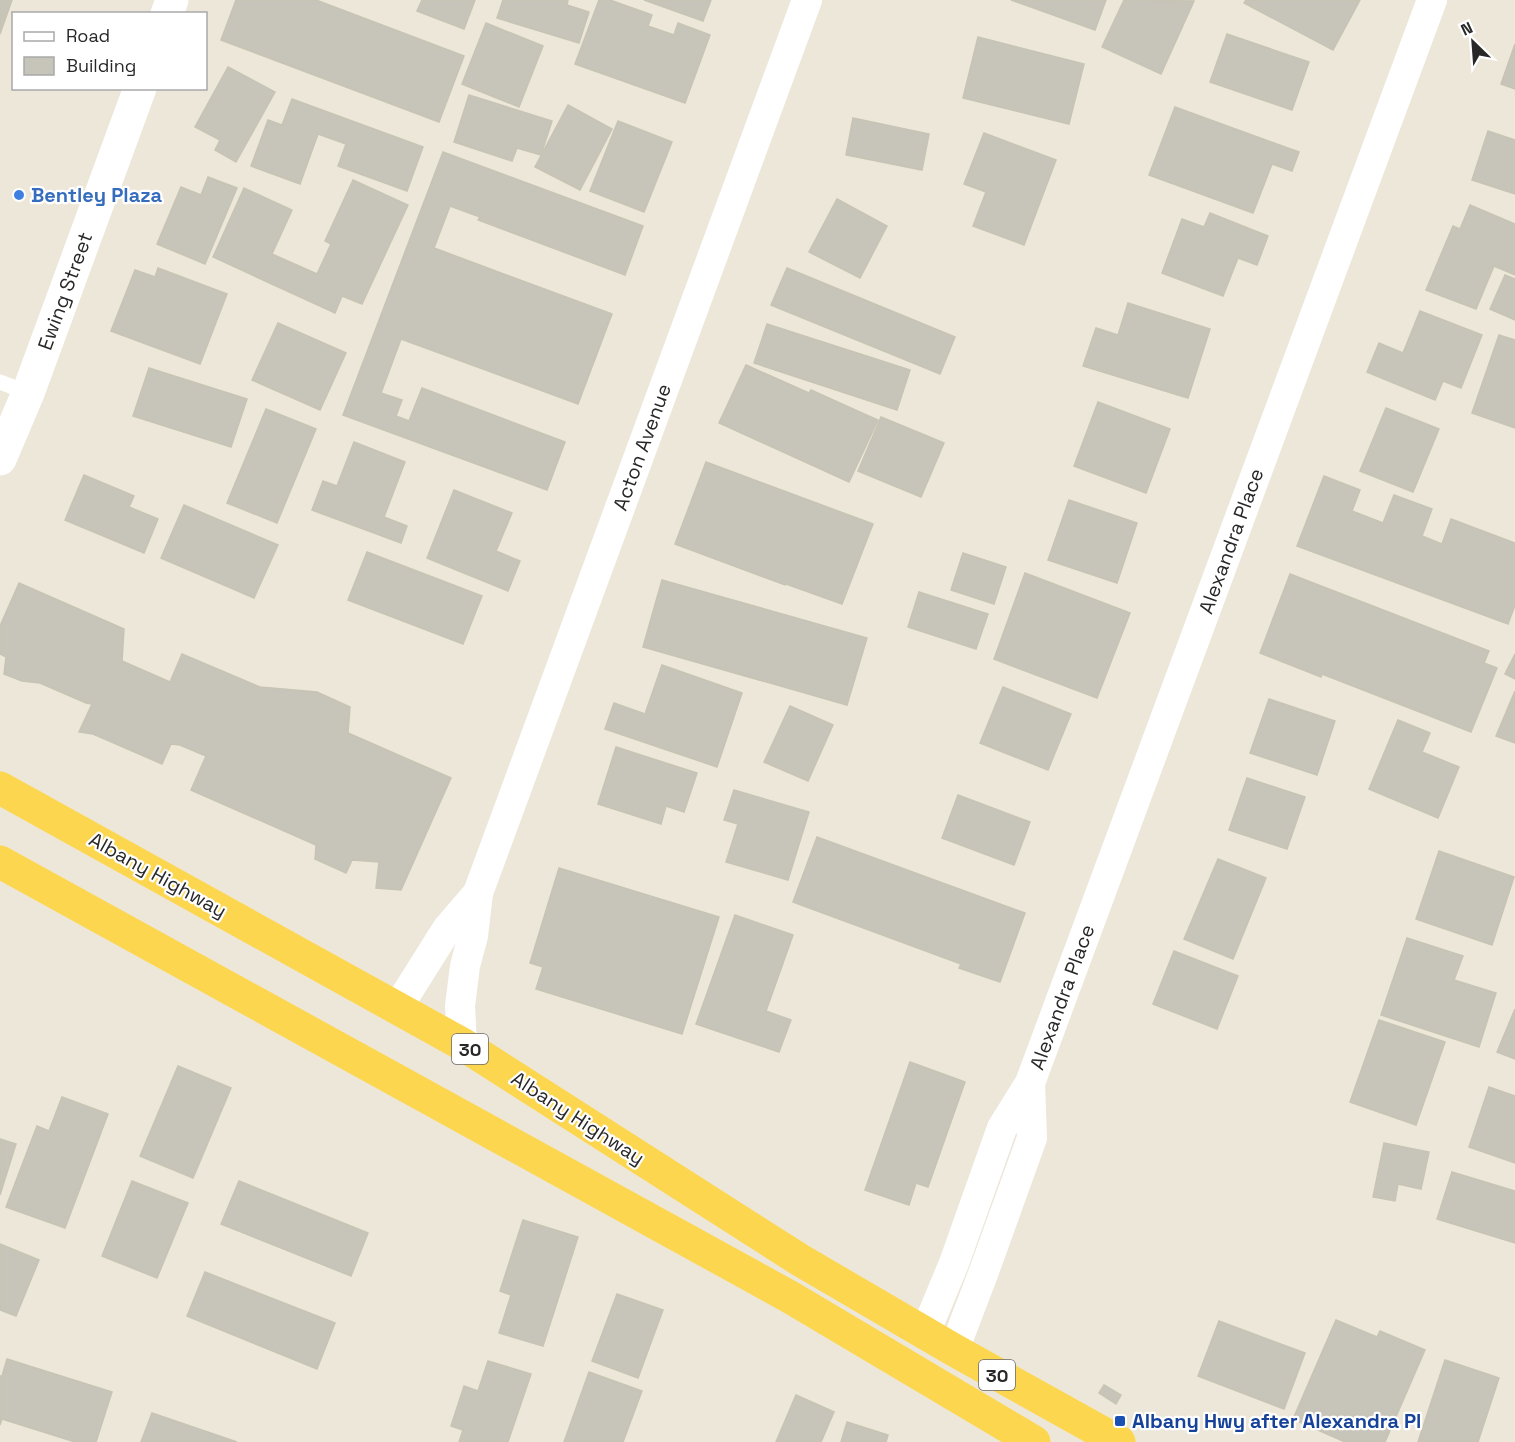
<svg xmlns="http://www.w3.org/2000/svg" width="1515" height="1442" font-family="'Space Grotesk',sans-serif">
	<rect width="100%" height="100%" fill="#ece7d9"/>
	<g fill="#c7c4b9" stroke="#c7c4b3" stroke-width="1.5">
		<polygon points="0,0 12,0 0,34"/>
		<polygon points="236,0 316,0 464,56 439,122 221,40"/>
		<polygon points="422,0 475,0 464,29 417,11"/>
		<polygon points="503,0 568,0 567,5 589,12 579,43 497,18"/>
		<polygon points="599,0 610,0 652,15 648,26 674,35 678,23 710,35 685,103 575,64"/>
		<polygon points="644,0 711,0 703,21"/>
		<polygon points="1011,0 1106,0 1095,30"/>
		<polygon points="1124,0 1194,1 1161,74 1102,47"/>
		<polygon points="1246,0 1360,0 1333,50 1244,3"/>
		<polygon points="486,23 543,46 519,107 462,84"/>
		<polygon points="1227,34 1309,62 1292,110 1210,82"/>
		<polygon points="978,37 1084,64 1069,124 963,98"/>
		<polygon points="1515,44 1515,89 1501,84"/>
		<polygon points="228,67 275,92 236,162 215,150 220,140 195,127"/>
		<polygon points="469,95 552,121 541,155 517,148 512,161 454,142"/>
		<polygon points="292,99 423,147 407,191 338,166 346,144 318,134 300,184 251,166 268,120 282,125"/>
		<polygon points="568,105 612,129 580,190 535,167"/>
		<polygon points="1175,107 1299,152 1292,171 1272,164 1253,213 1149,175"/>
		<polygon points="853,118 929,134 922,170 846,155"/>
		<polygon points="618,121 672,142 644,212 590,191"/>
		<polygon points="1488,131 1515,140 1515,194 1472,180"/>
		<polygon points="984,133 1056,160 1024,245 973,226 986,192 964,184"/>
		<polygon points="443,152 643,226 625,275 478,220 480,217 450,206 434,248 612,314 578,404 401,339 381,393 402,400 396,416 409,421 422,388 565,442 547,490 343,415"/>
		<polygon points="208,177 237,188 205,264 157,244 181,187 201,195"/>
		<polygon points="353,180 408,205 362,304 342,296 335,313 213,257 244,188 292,210 272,254 317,274 331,244 325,241"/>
		<polygon points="837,199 887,226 860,278 809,252"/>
		<polygon points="1470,205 1515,224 1515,275 1494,266 1476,309 1426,290 1453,226 1460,229"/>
		<polygon points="1210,213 1268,236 1257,265 1238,258 1223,296 1162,273 1182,219 1204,227"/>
		<polygon points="158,268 227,294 200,364 111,331 135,270 155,277"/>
		<polygon points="787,268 955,337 940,374 771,305"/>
		<polygon points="1505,275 1515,279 1515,320 1490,309"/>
		<polygon points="1128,303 1210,329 1188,398 1083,366 1096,328 1118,335"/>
		<polygon points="1420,311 1482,335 1461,388 1443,381 1435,400 1367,372 1379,343 1403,353"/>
		<polygon points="278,323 346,353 320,410 252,380"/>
		<polygon points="767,324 910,370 897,410 754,363"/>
		<polygon points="1499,335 1515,340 1515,428 1472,413"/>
		<polygon points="746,365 809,393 811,390 878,420 849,482 719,423"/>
		<polygon points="149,368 247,399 231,447 133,416"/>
		<polygon points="1098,402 1170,429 1146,493 1074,466"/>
		<polygon points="1386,408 1439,429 1413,492 1360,471"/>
		<polygon points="266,409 316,429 277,523 227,503"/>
		<polygon points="881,417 944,443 921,497 858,471"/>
		<polygon points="354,442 405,462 384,517 407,526 401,543 312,510 323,481 337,486"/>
		<polygon points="706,462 873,524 842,604 786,584 785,585 675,544"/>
		<polygon points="84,475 134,496 129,507 158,519 144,553 65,520"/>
		<polygon points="1324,476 1360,490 1352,511 1383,523 1394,495 1432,509 1422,536 1442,544 1451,519 1515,543 1515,605 1508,624 1297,546"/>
		<polygon points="454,490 512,513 496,551 520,561 508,591 427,558"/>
		<polygon points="1069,500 1137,523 1117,583 1048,560"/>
		<polygon points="184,505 278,545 254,598 161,558"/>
		<polygon points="367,552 482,596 463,644 348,600"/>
		<polygon points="963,553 1006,567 994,604 951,590"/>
		<polygon points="1025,573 1130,613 1097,698 994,659"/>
		<polygon points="1290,574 1489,651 1484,663 1497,668 1471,732 1322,674 1321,677 1260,653"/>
		<polygon points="662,580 867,638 847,705 643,647"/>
		<polygon points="19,583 124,629 122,661 170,682 182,654 260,687 317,692 350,707 348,733 451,778 401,890 376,888 379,862 352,860 346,873 315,859 316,845 191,790 206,756 180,745 171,744 162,764 93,734 79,732 92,704 86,703 40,683 22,681 4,674 6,657 0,654 0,626"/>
		<polygon points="919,592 988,614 976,649 908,627"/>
		<polygon points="1515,654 1515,679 1505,674"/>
		<polygon points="662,665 742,693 717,767 605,729 614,703 645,714"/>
		<polygon points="1003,687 1071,714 1048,770 980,743"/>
		<polygon points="1515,691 1515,743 1496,736"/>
		<polygon points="1269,699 1335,721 1317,775 1250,753"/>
		<polygon points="790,706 833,725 808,781 764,762"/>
		<polygon points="1398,720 1430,733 1422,752 1459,767 1438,818 1369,789"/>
		<polygon points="616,747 697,773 684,812 666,806 661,824 598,804"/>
		<polygon points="1247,778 1305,797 1287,849 1229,830"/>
		<polygon points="734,790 809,812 788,880 726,862 738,824 724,820"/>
		<polygon points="958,795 1030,822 1014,865 942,838"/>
		<polygon points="817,837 1025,913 1000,982 959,968 961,964 793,902"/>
		<polygon points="1439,851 1514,877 1492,945 1416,919"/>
		<polygon points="1218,859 1266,878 1233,959 1184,939"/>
		<polygon points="559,868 719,917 682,1034 536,989 543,967 530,963"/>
		<polygon points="735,915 793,935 766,1011 791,1020 779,1052 696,1024"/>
		<polygon points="1407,938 1463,956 1454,980 1496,993 1479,1047 1381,1015"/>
		<polygon points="1174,951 1238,976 1217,1029 1153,1004"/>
		<polygon points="1515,1009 1515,1059 1497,1052"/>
		<polygon points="1379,1020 1445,1042 1416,1125 1350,1102"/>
		<polygon points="910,1062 965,1082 928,1187 916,1183 909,1205 865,1190"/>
		<polygon points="178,1066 231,1088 193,1178 140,1156"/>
		<polygon points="1489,1087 1515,1096 1515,1163 1469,1147"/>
		<polygon points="62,1097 108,1114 65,1228 6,1207 37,1126 49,1131"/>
		<polygon points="0,1139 16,1144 0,1195"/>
		<polygon points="1384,1143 1429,1152 1421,1189 1398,1184 1395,1201 1373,1197"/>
		<polygon points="1452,1172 1515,1191 1515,1243 1437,1219"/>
		<polygon points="132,1181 188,1203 157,1278 102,1256"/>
		<polygon points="239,1181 368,1233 351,1276 221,1224"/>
		<polygon points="523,1220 578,1237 543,1346 499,1333 511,1295 500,1291"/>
		<polygon points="0,1244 39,1260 16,1316 0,1310"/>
		<polygon points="205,1272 335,1323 317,1369 187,1316"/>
		<polygon points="617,1294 663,1310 638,1378 592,1361"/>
		<polygon points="1336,1320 1377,1337 1380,1331 1425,1350 1385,1442 1345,1442 1293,1419"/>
		<polygon points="1219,1321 1305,1353 1284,1409 1198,1376"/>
		<polygon points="7,1359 112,1392 96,1442 75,1442 2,1419 0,1425 0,1376 2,1376"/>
		<polygon points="1445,1360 1499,1378 1478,1442 1418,1442"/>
		<polygon points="488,1361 531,1374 508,1442 459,1442 463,1430 451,1426 464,1386 478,1391"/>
		<polygon points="589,1372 642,1391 623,1442 564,1442"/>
		<polygon points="1104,1385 1121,1395 1116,1404 1099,1393"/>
		<polygon points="796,1395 834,1412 821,1442 776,1442"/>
		<polygon points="152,1413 237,1442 141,1442"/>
		<polygon points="847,1422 888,1435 886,1442 841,1442"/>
	</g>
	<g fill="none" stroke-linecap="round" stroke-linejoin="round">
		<polyline stroke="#fff" stroke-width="15" points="0,382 28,393"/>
		<g stroke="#fff" stroke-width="30">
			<polyline points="398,1007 447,929 478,893"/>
			<polyline points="462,1044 460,1006 465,966 473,936 478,893 807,0"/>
			<polyline points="925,1333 954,1263 1002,1128 1030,1083 1432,0"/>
			<polyline points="954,1350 983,1274 1032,1138 1030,1083"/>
		</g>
		<g stroke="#fff" stroke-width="33">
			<polyline points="167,14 172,0"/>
			<polyline points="0,459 28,393 140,88"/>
		</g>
		<g stroke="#fdd650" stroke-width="33">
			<polyline points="0,788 462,1044 800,1260 954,1350 1119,1442"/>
			<polyline points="0,862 790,1297 1034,1442"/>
		</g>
	</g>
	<circle fill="#3f7fe0" stroke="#fff" stroke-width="2" cx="19" cy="195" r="6"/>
	<rect fill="#1a4fb4" stroke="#fff" stroke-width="2" x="1114" y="1415" width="12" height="12" rx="3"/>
	<g text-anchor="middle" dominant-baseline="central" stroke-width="4.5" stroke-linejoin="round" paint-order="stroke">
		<g fill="#fff" stroke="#686868" stroke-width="1.5">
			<rect x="452" y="1034" width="36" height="30" rx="4.5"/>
			<rect x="979" y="1360" width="36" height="30" rx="4.5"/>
		</g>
		<g font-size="18" font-weight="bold" fill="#282828">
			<text x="470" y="1049">30</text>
			<text x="997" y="1375">30</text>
		</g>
		<g font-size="20" font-weight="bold" fill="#366cbe" stroke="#fff" text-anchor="start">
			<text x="31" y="195">Bentley Plaza</text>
		</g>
		<g font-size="20" fill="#282828" stroke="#fff">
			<text transform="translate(65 291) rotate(-70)">Ewing Street</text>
			<text transform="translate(642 447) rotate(-70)">Acton Avenue</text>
			<text transform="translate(1231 541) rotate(-70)">Alexandra Place</text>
			<text transform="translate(158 875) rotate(29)">Albany Highway</text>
			<text transform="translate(1062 997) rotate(-70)">Alexandra Place</text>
			<text transform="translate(578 1118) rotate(33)">Albany Highway</text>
		</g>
		<g font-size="20" font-weight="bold" fill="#164399" stroke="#fff" text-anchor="start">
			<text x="1132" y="1421">Albany Hwy after Alexandra Pl</text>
		</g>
	</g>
	<rect x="12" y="12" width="195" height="78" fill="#ffffff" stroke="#a9a9a9" stroke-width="1.5"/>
	<rect x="24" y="32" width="30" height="9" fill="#ffffff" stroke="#a9a9a9" stroke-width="1.5"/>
	<text x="66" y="42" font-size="18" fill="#282828">Road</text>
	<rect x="24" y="57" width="30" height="18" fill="#c7c4b9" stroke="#a9a9a9" stroke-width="1.5"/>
	<text x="66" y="72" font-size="18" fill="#282828">Building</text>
	<g transform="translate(1473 42) rotate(335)" stroke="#ffffff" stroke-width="4.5" paint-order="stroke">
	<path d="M0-4.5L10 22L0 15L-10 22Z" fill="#282828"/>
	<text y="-9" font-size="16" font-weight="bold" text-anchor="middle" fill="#282828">N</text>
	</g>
</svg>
